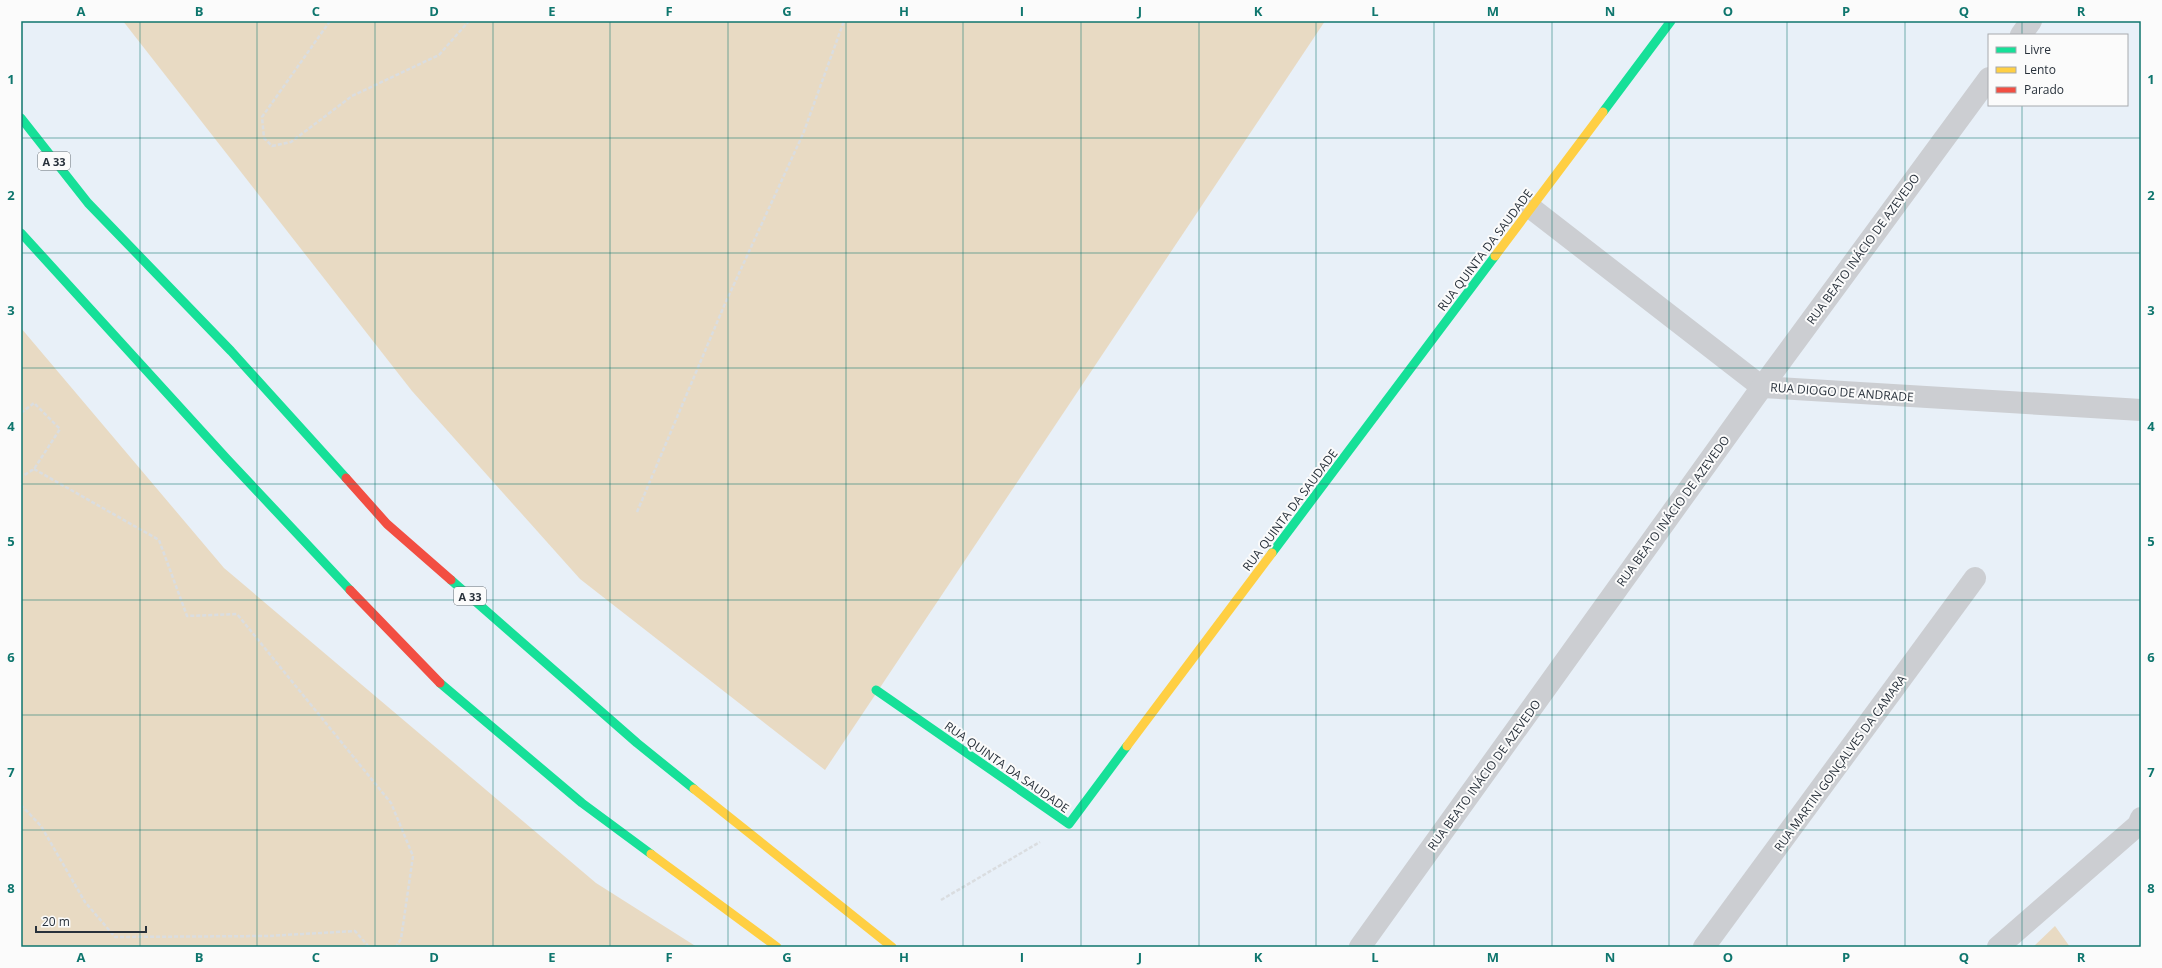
<svg xmlns="http://www.w3.org/2000/svg" width="2162" height="968" font-family="'Open Sans',sans-serif">
	<rect width="100%" height="100%" fill="#e8f0f8"/>
	<g fill="#e8dac3">
		<polygon points="123,21 1325,21 825,770 580,579 412,391"/>
		<polygon points="21,328 224,568 596,883 697,947 21,947"/>
		<polygon points="2055,926 2070,947 2033,947"/>
	</g>
	<g fill="none" stroke-linecap="round" stroke-linejoin="round">
		<g stroke="#dadde0" stroke-width="2.5" stroke-dasharray="4 2" stroke-linecap="butt">
			<polyline points="330,21 262,117 264,138 272,146 291,142 352,96 439,55 469,21"/>
			<polyline points="21,413 34,403 60,429 34,469 21,477"/>
			<polyline points="34,469 159,540 187,616 237,614 391,803 413,856 401,939 396,947"/>
			<polyline points="637,512 724,306 803,134 844,21"/>
			<polyline points="21,805 41,826 85,902 115,937 268,936 355,931 369,947"/>
			<polyline points="941,900 1040,842"/>
		</g>
		<g stroke="#ccced2" stroke-width="22">
			<polyline points="2021,35 2031,21"/>
			<polyline points="1531,208 1762,387 2141,410"/>
			<polyline points="1360,947 1762,387 1989,78"/>
			<polyline points="1704,947 1975,578"/>
			<polyline points="1998,947 2138,825 2141,818"/>
		</g>
		<g stroke="#16e098" stroke-width="9">
			<polyline points="1603,112 1671,21"/>
			<polyline points="21,118 88,203 231,351 346,478"/>
			<polyline points="21,233 227,459 350,590"/>
			<polyline points="1272,553 1495,256"/>
			<polyline points="451,580 637,743 694,789"/>
			<polyline points="440,683 582,803 651,854"/>
			<polyline points="876,690 1069,824 1127,746"/>
		</g>
		<g stroke="#ffcf43" stroke-width="9">
			<polyline points="1495,256 1603,112"/>
			<polyline points="1127,746 1272,553"/>
			<polyline points="694,789 892,947"/>
			<polyline points="651,854 777,947"/>
		</g>
		<g stroke="#f24e42" stroke-width="9">
			<polyline points="346,478 387,524 451,580"/>
			<polyline points="350,590 440,683"/>
		</g>
	</g>
	<path fill="none" stroke="#0f766e" stroke-width="1" stroke-opacity="0.55" d="M140,21V947M257,21V947M375,21V947M493,21V947M610,21V947M728,21V947M846,21V947M963,21V947M1081,21V947M1199,21V947M1316,21V947M1434,21V947M1552,21V947M1669,21V947M1787,21V947M1905,21V947M2022,21V35M2022,105V947M21,138H2141M21,253H2141M21,368H2141M21,484H2141M21,600H2141M21,715H2141M21,830H2141"/>
	<g text-anchor="middle" dominant-baseline="central" stroke-width="4" stroke-linejoin="round" paint-order="stroke">
		<g fill="#fbfbfb" stroke="#676e75" stroke-width="1">
			<rect x="38" y="152" width="32" height="18" rx="3"/>
			<rect x="454" y="587" width="32" height="18" rx="3"/>
		</g>
		<g font-size="11" font-weight="bold" fill="#28313b">
			<text x="54" y="161">A 33</text>
			<text x="470" y="596">A 33</text>
		</g>
		<g font-size="12" fill="#28313b" stroke="#fbfbfb">
			<text transform="translate(1863 249) rotate(-54)">RUA BEATO INÁCIO DE AZEVEDO</text>
			<text transform="translate(1485 250) rotate(-53)">RUA QUINTA DA SAUDADE</text>
			<text transform="translate(1842 392) rotate(4)">RUA DIOGO DE ANDRADE</text>
			<text transform="translate(1290 510) rotate(-53)">RUA QUINTA DA SAUDADE</text>
			<text transform="translate(1673 511) rotate(-54)">RUA BEATO INÁCIO DE AZEVEDO</text>
			<text transform="translate(1840 763) rotate(-54)">RUA MARTIN GONÇALVES DA CAMARA</text>
			<text transform="translate(1007 767) rotate(35)">RUA QUINTA DA SAUDADE</text>
			<text transform="translate(1484 775) rotate(-54)">RUA BEATO INÁCIO DE AZEVEDO</text>
		</g>
	</g>
	<rect width="2162" height="968" fill="none" stroke="#fbfbfb" stroke-width="44"/>
	<rect x="1988" y="34" width="140" height="72" fill="#fbfbfb" stroke="#a7aaae"/>
	<rect x="1996" y="47" width="20" height="6" fill="#16e098" stroke="#a7aaae"/>
	<text x="2024" y="54" font-size="12" fill="#28313b">Livre</text>
	<rect x="1996" y="67" width="20" height="6" fill="#ffcf43" stroke="#a7aaae"/>
	<text x="2024" y="74" font-size="12" fill="#28313b">Lento</text>
	<rect x="1996" y="87" width="20" height="6" fill="#f24e42" stroke="#a7aaae"/>
	<text x="2024" y="94" font-size="12" fill="#28313b">Parado</text>
	<path d="M36 926v6h110v-6" fill="none" stroke="#28313b" stroke-width="2"/>
	<text x="42" y="926" font-size="12" fill="#28313b" stroke="#fbfbfb" stroke-width="3" paint-order="stroke">20 m</text>
	<rect x="22" y="22" width="2118" height="924" fill="none" stroke="#0f766e" stroke-width="1.5"/>
	<g font-size="13" text-anchor="middle" font-weight="bold" fill="#0f766e">
		<text x="81" y="16">A</text>
		<text x="199" y="16">B</text>
		<text x="316" y="16">C</text>
		<text x="434" y="16">D</text>
		<text x="552" y="16">E</text>
		<text x="669" y="16">F</text>
		<text x="787" y="16">G</text>
		<text x="904" y="16">H</text>
		<text x="1022" y="16">I</text>
		<text x="1140" y="16">J</text>
		<text x="1258" y="16">K</text>
		<text x="1375" y="16">L</text>
		<text x="1493" y="16">M</text>
		<text x="1610" y="16">N</text>
		<text x="1728" y="16">O</text>
		<text x="1846" y="16">P</text>
		<text x="1964" y="16">Q</text>
		<text x="2081" y="16">R</text>
		<text x="11" y="84">1</text>
		<text x="2151" y="84">1</text>
		<text x="11" y="200">2</text>
		<text x="2151" y="200">2</text>
		<text x="11" y="315">3</text>
		<text x="2151" y="315">3</text>
		<text x="11" y="431">4</text>
		<text x="2151" y="431">4</text>
		<text x="11" y="546">5</text>
		<text x="2151" y="546">5</text>
		<text x="11" y="662">6</text>
		<text x="2151" y="662">6</text>
		<text x="11" y="777">7</text>
		<text x="2151" y="777">7</text>
		<text x="11" y="893">8</text>
		<text x="2151" y="893">8</text>
		<text x="81" y="962">A</text>
		<text x="199" y="962">B</text>
		<text x="316" y="962">C</text>
		<text x="434" y="962">D</text>
		<text x="552" y="962">E</text>
		<text x="669" y="962">F</text>
		<text x="787" y="962">G</text>
		<text x="904" y="962">H</text>
		<text x="1022" y="962">I</text>
		<text x="1140" y="962">J</text>
		<text x="1258" y="962">K</text>
		<text x="1375" y="962">L</text>
		<text x="1493" y="962">M</text>
		<text x="1610" y="962">N</text>
		<text x="1728" y="962">O</text>
		<text x="1846" y="962">P</text>
		<text x="1964" y="962">Q</text>
		<text x="2081" y="962">R</text>
	</g>
</svg>
